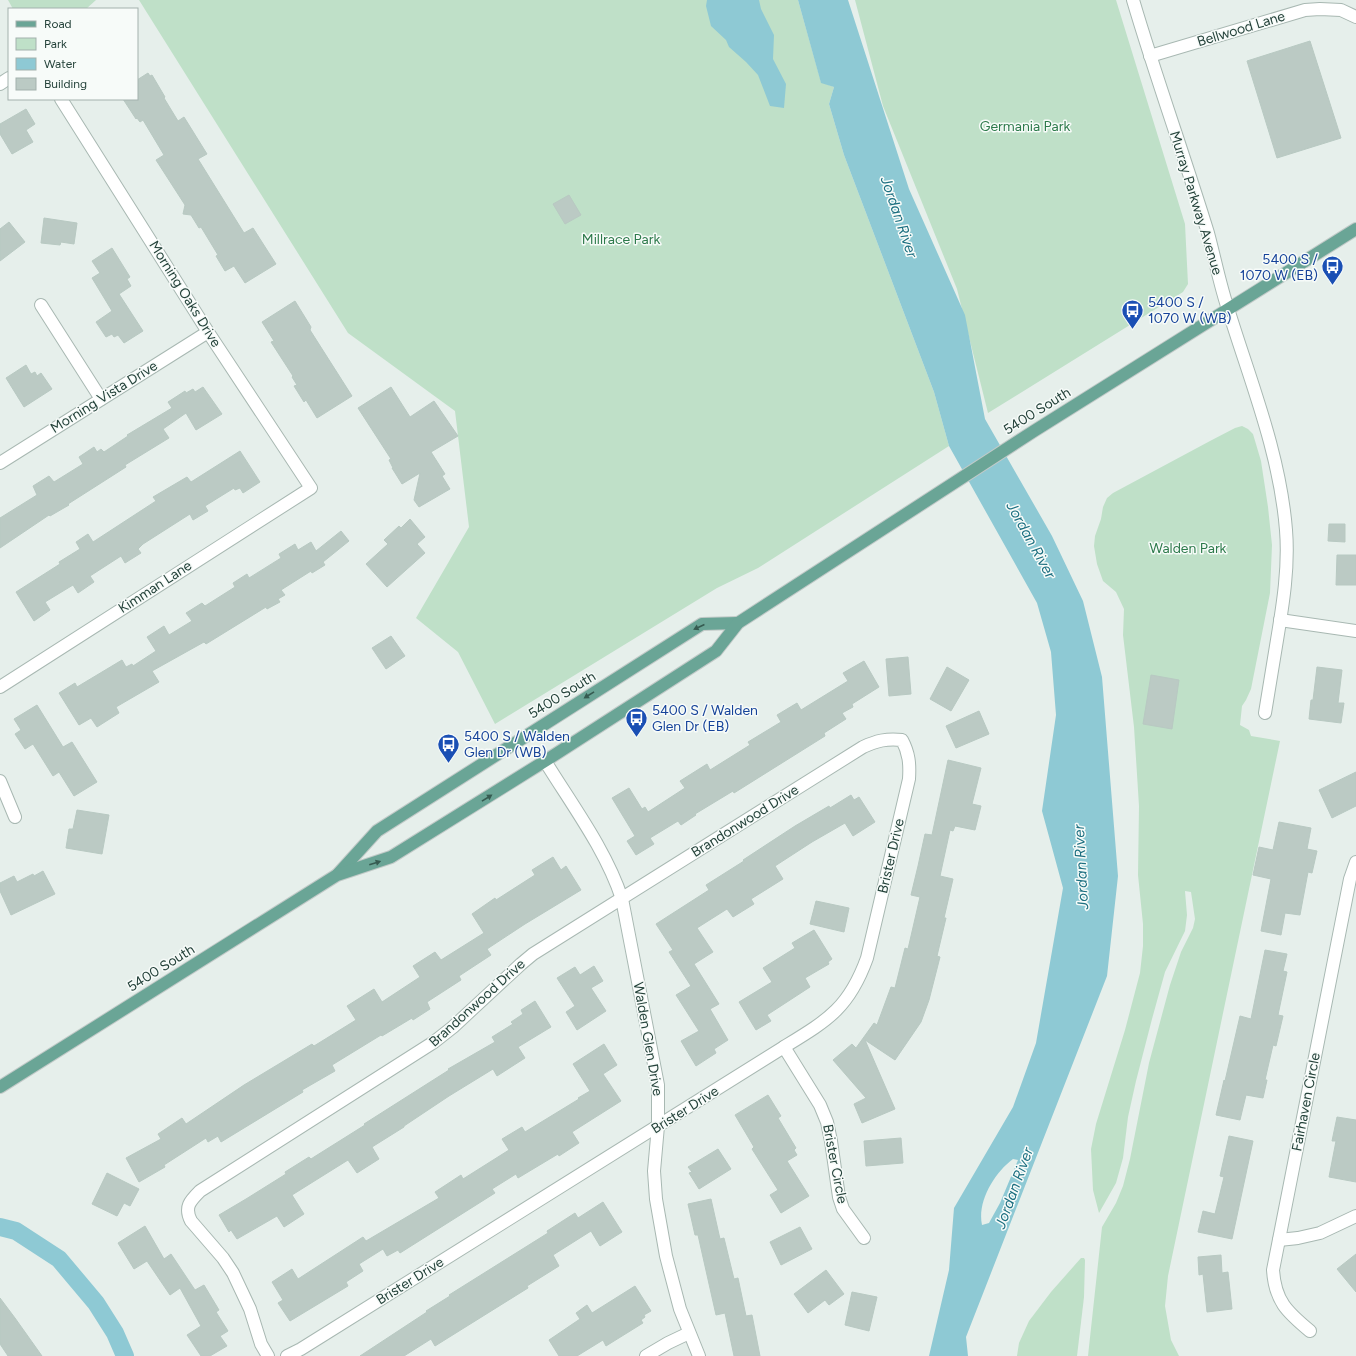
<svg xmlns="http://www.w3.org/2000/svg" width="1356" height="1356" font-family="Figtree,sans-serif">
	<rect width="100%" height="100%" fill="#e6efeb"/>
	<g fill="#bfe0c8">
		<polygon points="8,0 96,0 86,9 13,9"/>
		<polygon points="139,0 798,0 821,82 834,87 829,104 844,155 934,392 949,446 758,568 717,588 495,724 458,652 416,618 469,527 455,411 348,333"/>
		<polygon points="855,0 1116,0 1185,224 1188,284 1183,292 988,413 957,289 883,106"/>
		<polygon points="1242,426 1248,429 1253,434 1261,461 1268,507 1272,545 1270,593 1251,689 1246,700 1242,706 1240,725 1249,730 1251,736 1280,741 1168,1276 1165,1306 1171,1340 1179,1356 1088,1356 1102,1227 1116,1203 1123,1186 1130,1159 1149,1063 1170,985 1181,952 1193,928 1195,919 1191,892 1185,891 1187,915 1185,931 1165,972 1152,1019 1136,1081 1128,1117 1123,1158 1116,1183 1099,1213 1093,1190 1091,1149 1096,1124 1125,1030 1140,973 1143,946 1143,924 1138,875 1139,806 1134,727 1123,635 1124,609 1116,592 1103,581 1097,564 1094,546 1095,536 1101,519 1103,507 1107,498 1113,493 1210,441 1235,428"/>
		<polygon points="1081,1258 1084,1258 1085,1260 1084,1297 1077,1356 1017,1356 1019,1343 1029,1321 1051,1292"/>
	</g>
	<g fill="#8ec9d4" fill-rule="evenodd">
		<polygon points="707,0 759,0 761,9 774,35 773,59 786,84 784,108 770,106 758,75 746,62 729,47 726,40 711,26 706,6"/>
		<path d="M798,0H848L909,189L965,315L985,419L1052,536L1083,601L1102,677L1118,876L1107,976L966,1337L968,1356H929L949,1270L954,1208L1013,1107L1036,1043L1063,888L1042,811L1056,715L1051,652L1037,603L949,446L934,392L844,155L829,104L834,87L821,83ZM1013,1159L1018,1160L1000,1203L989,1223L982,1225C977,1202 994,1173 1013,1159Z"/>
	</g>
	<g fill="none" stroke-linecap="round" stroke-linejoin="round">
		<polyline stroke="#8ec9d4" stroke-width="18" points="0,1227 16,1231 59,1259 96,1303 115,1333 125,1356"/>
	</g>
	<g fill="#bbcac4" stroke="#b8c9c2">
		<polygon points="1310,41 1341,138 1277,158 1247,61"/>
		<polygon points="148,73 150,76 152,75 165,97 164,98 178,121 184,117 207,154 198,159 244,233 253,228 276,264 245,283 234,266 225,271 216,256 218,255 201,227 199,228 191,215 183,214 185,205 156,160 164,155 143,120 140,122 137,118 136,119 123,99 137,99 137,80"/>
		<polygon points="26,109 35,124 26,130 33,142 12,154 0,134 0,124"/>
		<polygon points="569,195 581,215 565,224 553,204"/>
		<polygon points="44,218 77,223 74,244 61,242 60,245 41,243"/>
		<polygon points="9,222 25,242 0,261 0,229"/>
		<polygon points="112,248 130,277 127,279 131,286 119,294 143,331 124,343 118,335 114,337 112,334 106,337 96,322 112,311 92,278 100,273 92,261"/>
		<polygon points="295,301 311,327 310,330 352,396 317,418 306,400 304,402 294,386 297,385 292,377 293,376 271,342 274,341 262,322"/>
		<polygon points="26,365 31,374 35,372 37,376 41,373 52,389 24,407 6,378"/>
		<polygon points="203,387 222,414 196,430 186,413 163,429 169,438 125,465 126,467 68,504 69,505 50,516 49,515 0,548 0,518 37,495 33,486 49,476 54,482 83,464 79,457 94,447 97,452 101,449 104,452 128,436 127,435 172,408 168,402 185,391 186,393 193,389 195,392"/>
		<polygon points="391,387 410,417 434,401 458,436 431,452 445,474 442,476 450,489 419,507 414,500 420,473 402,484 392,468 393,468 389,460 391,459 358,408"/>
		<polygon points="240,451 260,482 243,493 240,488 235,490 234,488 205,506 208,511 193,520 190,514 143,544 138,549 141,553 125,563 121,556 90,576 94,582 78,593 73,585 45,602 50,610 34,621 16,592 60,564 59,562 80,549 76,542 88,534 93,542 156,501 153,497 187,477 191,482"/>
		<polygon points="410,519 425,537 417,544 425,553 387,587 366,564 388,544 384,540 399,526 401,528"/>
		<polygon points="1329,524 1345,524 1345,542 1328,541"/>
		<polygon points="341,531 349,541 323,562 325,565 312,573 311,571 281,590 285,595 278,599 280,602 267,609 266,607 206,644 204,642 152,671 159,682 116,707 119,713 97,727 91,718 79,725 59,693 75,683 77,687 122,660 126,667 132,664 133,666 156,651 147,637 164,626 169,635 192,621 186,613 202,603 205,606 235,587 233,583 247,574 249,578 281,558 279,554 295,544 298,550 311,542 316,551"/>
		<polygon points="1337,555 1356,555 1356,585 1336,585"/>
		<polygon points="391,636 405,656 386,669 372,648"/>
		<polygon points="908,657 911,694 889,696 886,659"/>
		<polygon points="864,661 879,687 852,704 853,707 842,713 846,719 824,733 825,736 734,793 733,791 695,814 696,815 681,825 678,821 650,838 654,844 636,855 627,841 635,836 612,798 629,788 642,809 645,807 648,812 685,788 680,781 707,764 710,770 750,745 748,742 781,722 777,715 797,703 801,710 848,681 843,673"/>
		<polygon points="947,667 969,680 951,711 930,699"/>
		<polygon points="1317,667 1342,670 1338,703 1344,703 1341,723 1309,719 1311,700 1313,700"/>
		<polygon points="1151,675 1179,680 1172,729 1143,724"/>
		<polygon points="37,705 63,747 72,742 97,782 74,796 59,772 53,776 33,744 25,749 15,734 21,730 14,719"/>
		<polygon points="979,711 989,734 956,748 946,726"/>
		<polygon points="948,760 981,768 972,804 981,806 975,830 955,826 953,831 950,830 940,876 953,879 944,918 946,918 937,956 940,957 929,1000 921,1022 895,1060 865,1040 895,1109 862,1123 854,1104 866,1098 833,1060 852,1044 856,1048 874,1023 877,1025 891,987 895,988 905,948 908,949 920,897 911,895 918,866 925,834 932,835"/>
		<polygon points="1356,772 1356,806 1332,818 1319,790"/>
		<polygon points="851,795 854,800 859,797 875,822 853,836 845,823 812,842 775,866 783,879 751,899 754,904 733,917 727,909 697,928 713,952 694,964 719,1004 710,1009 728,1040 714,1049 716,1053 696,1066 681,1041 699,1031 676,995 691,986 669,952 673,950 656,924 709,890 706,885 744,861 743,860 795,826 829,806 830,808"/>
		<polygon points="77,810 109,815 102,854 66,848 69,829 73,829"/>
		<polygon points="1279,822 1311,828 1307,849 1317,851 1312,873 1308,872 1300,915 1285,913 1281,935 1261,931 1271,879 1253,875 1259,847 1273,850"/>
		<polygon points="553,857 561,870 566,866 581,890 525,924 487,949 491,955 459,976 461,980 427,1002 430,1009 413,1020 412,1018 382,1036 381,1035 332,1065 335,1071 302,1090 303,1092 221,1142 218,1136 208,1142 206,1138 164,1165 165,1167 139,1182 126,1158 161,1139 158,1134 182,1118 186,1124 244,1085 312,1044 314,1046 356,1020 347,1006 374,989 382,1002 420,977 413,966 435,952 441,960 484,933 472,914 495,898 496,900 535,875 532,870"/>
		<polygon points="43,871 55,894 11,915 0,891 0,883 14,876 17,882 33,874 34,876"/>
		<polygon points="816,901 849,908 844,932 810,924"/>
		<polygon points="814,930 832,959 828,962 829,964 805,978 810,987 767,1015 771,1021 756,1030 739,1002 772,982 763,968 795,948 792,943"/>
		<polygon points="1265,950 1287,954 1283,971 1287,972 1278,1015 1283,1016 1276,1046 1273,1045 1265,1080 1267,1080 1263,1098 1246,1095 1240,1120 1216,1115 1224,1080 1225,1081 1240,1016 1251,1019"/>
		<polygon points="594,966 603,981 591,988 606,1011 577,1030 566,1012 575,1006 557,978 575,967 580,975"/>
		<polygon points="535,1001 551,1027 518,1047 525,1058 497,1076 493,1069 449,1096 404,1126 404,1127 372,1147 379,1159 357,1173 348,1160 292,1195 304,1214 284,1227 277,1216 237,1239 231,1230 229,1232 219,1215 246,1199 286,1174 285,1172 309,1157 311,1159 314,1157 365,1125 364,1124 449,1070 448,1069 495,1042 492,1037 513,1024 511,1022 523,1014 521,1010"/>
		<polygon points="604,1044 617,1065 603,1074 621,1101 572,1132 579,1143 559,1156 558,1154 518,1178 516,1174 492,1189 495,1193 400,1253 398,1250 387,1256 383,1249 359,1264 363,1271 346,1282 348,1286 290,1321 278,1303 283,1300 272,1282 292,1269 298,1279 363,1237 366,1241 439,1198 435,1192 461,1175 463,1179 509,1150 502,1139 522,1127 525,1132 579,1099 578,1098 590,1091 573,1064"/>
		<polygon points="768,1095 781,1116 778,1118 796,1148 794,1150 797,1155 787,1161 809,1196 781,1213 770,1195 778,1190 752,1149 754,1147 735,1115"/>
		<polygon points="1337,1117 1356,1120 1356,1182 1329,1177 1336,1141 1332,1141"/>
		<polygon points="1229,1136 1253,1141 1232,1239 1198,1232 1203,1211 1215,1214 1224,1177 1220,1176"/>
		<polygon points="901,1138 903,1163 866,1166 864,1141"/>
		<polygon points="718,1149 731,1169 699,1189 689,1173 692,1172 688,1167"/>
		<polygon points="107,1173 139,1189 130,1206 124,1203 117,1216 92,1204"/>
		<polygon points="711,1199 720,1239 724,1238 734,1279 738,1278 746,1316 752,1315 760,1356 734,1356 725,1313 716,1315 698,1235 695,1235 688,1204"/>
		<polygon points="603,1202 622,1232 600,1246 591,1231 553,1255 559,1266 527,1286 528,1288 435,1346 431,1339 404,1356 360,1356 427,1312 426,1311 450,1296 449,1295 548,1233 547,1231 575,1213 578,1218"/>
		<polygon points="145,1226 164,1259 171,1254 195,1290 204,1285 219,1310 216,1312 228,1331 220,1336 227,1346 210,1356 201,1356 187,1335 201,1326 180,1288 170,1295 147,1261 134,1269 118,1243"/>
		<polygon points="800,1227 812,1249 781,1265 770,1242"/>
		<polygon points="1356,1254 1356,1292 1337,1269"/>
		<polygon points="1221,1255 1222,1273 1228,1272 1232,1309 1207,1312 1203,1274 1199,1275 1198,1257"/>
		<polygon points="826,1270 844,1294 829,1305 825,1300 808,1313 794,1294"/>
		<polygon points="635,1286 651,1311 644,1315 645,1317 641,1320 643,1323 606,1346 603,1340 577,1356 559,1356 549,1340 580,1319 576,1313 587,1305 592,1313"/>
		<polygon points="852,1292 877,1297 869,1331 845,1325"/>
		<polygon points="0,1298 15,1318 42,1356 8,1356 0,1344"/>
	</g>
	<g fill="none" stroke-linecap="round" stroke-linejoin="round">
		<defs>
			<g id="street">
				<path d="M1133,0C1156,78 1184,155 1208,233C1215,259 1220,286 1229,312C1251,383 1280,454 1286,530C1289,567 1283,604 1277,640C1273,664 1269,689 1265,713"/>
				<polyline points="1150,56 1305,10 1320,9 1341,10 1356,17"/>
				<polyline points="0,84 9,78"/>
				<polyline points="41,305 101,399"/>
				<polyline points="0,463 208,332"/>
				<polyline points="1280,620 1356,631"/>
				<polyline points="0,687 311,488 208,332 61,99"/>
				<path d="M545,761C572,805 606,850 622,899L658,1085V1126L654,1171L656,1199L666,1256L680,1309L699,1356"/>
				<polyline points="0,781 15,817"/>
				<polyline points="784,1047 820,1105 827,1122 831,1141 839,1197 843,1209 864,1238"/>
				<polyline points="1279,1240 1298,1238 1320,1233 1356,1216"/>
				<path d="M1310,1331C1287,1312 1275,1301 1273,1270L1350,879L1356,862"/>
				<path d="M268,1356L261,1344L250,1309L233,1273L223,1258L191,1221C184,1207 190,1201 200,1191L434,1042L453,1027L521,964L533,954L863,747C876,741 887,738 902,740C909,753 910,764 909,779L867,958C849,1008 828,1020 784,1047L301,1349L287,1356"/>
				<polyline points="646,1356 668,1343 689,1333"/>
			</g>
			<g id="primary">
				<polyline points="338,874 377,831 702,624 738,623"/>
				<polyline points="0,1087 337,875 391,857 545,761 716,651 738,623 1034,431 1356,229"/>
			</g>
		</defs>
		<use href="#street" stroke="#a8b8b2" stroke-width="14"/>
		<use href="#primary" stroke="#c2cac8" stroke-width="14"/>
		<use href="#street" stroke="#fff" stroke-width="12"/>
		<use href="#primary" stroke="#6aa596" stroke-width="12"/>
	</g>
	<defs><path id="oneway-solid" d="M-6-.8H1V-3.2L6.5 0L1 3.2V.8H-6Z"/></defs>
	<g fill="#365b51">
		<use href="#oneway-solid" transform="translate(699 627) rotate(155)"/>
		<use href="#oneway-solid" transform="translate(589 695) rotate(148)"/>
		<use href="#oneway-solid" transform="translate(487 798) rotate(-32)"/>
		<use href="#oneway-solid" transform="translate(375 863) rotate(-18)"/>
	</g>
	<defs>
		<symbol id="bus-pin" viewBox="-11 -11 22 30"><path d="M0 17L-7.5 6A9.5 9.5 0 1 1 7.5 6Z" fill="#1a4fb4" stroke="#f7fbf9"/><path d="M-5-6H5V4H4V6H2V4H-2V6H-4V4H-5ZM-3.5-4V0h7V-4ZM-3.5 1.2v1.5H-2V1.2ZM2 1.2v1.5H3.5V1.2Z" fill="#fff"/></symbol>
	</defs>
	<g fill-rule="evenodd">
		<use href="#bus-pin" x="1320" y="254" width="25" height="34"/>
		<use href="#bus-pin" x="1120" y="298" width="25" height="34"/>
		<use href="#bus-pin" x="624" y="706" width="25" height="34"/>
		<use href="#bus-pin" x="436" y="732" width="25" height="34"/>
	</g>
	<g text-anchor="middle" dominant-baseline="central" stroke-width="3" stroke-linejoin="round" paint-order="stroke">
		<g font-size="14" fill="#24423a" stroke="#f7fbf9">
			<text transform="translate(1241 29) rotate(-17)">Bellwood Lane</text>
			<text transform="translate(1196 203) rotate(73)">Murray Parkway Avenue</text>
			<text transform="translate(185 294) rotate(58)">Morning Oaks Drive</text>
			<text transform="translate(104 397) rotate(-32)">Morning Vista Drive</text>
			<text transform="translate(1037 411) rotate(-32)">5400 South</text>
			<text transform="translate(155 587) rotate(-33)">Kimman Lane</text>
			<text transform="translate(562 695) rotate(-32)">5400 South</text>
			<text transform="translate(745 821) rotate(-32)">Brandonwood Drive</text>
			<text transform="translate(891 856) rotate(-77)">Brister Drive</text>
			<text transform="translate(161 968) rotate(-32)">5400 South</text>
			<text transform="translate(477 1003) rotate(-42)">Brandonwood Drive</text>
			<text transform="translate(648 1039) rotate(80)">Walden Glen Drive</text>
			<text transform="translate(1306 1102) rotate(-79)">Fairhaven Circle</text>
			<text transform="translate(685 1110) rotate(-32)">Brister Drive</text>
			<text transform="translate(835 1164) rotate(79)">Brister Circle</text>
			<text transform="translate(410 1281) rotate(-32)">Brister Drive</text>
		</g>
		<g font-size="14" fill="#2d7a4b" stroke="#f7fbf9">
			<text x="1025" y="126">Germania Park</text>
			<text x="621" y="239">Millrace Park</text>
			<text x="1188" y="548">Walden Park</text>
		</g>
		<g font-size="14" fill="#164399" stroke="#f7fbf9" text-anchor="start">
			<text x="1318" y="259" text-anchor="end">5400 S /<tspan x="1318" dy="16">1070 W (EB)</tspan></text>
			<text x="1148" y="302">5400 S /<tspan x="1148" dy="16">1070 W (WB)</tspan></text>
			<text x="652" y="710">5400 S / Walden<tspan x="652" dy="16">Glen Dr (EB)</tspan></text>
			<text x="464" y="736">5400 S / Walden<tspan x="464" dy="16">Glen Dr (WB)</tspan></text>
		</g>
		<g font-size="15" font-style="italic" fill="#1c6f80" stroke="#f7fbf9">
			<text transform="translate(899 217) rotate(71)">Jordan River</text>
			<text transform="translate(1031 540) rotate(61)">Jordan River</text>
			<text transform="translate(1081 867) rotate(-93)">Jordan River</text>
			<text transform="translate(1014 1188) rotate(-70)">Jordan River</text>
		</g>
	</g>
	<rect x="8" y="8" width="130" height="92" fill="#f7fbf9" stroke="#a3b1ad"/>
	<rect x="16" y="21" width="20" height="6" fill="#6aa596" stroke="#a3b1ad"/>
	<text x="44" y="28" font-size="12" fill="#24423a">Road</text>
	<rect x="16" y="38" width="20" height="12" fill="#bfe0c8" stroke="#a3b1ad"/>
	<text x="44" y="48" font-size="12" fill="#24423a">Park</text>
	<rect x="16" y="58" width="20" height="12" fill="#8ec9d4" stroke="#a3b1ad"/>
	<text x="44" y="68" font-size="12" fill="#24423a">Water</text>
	<rect x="16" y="78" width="20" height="12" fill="#bbcac4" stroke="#a3b1ad"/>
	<text x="44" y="88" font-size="12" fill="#24423a">Building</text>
</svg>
